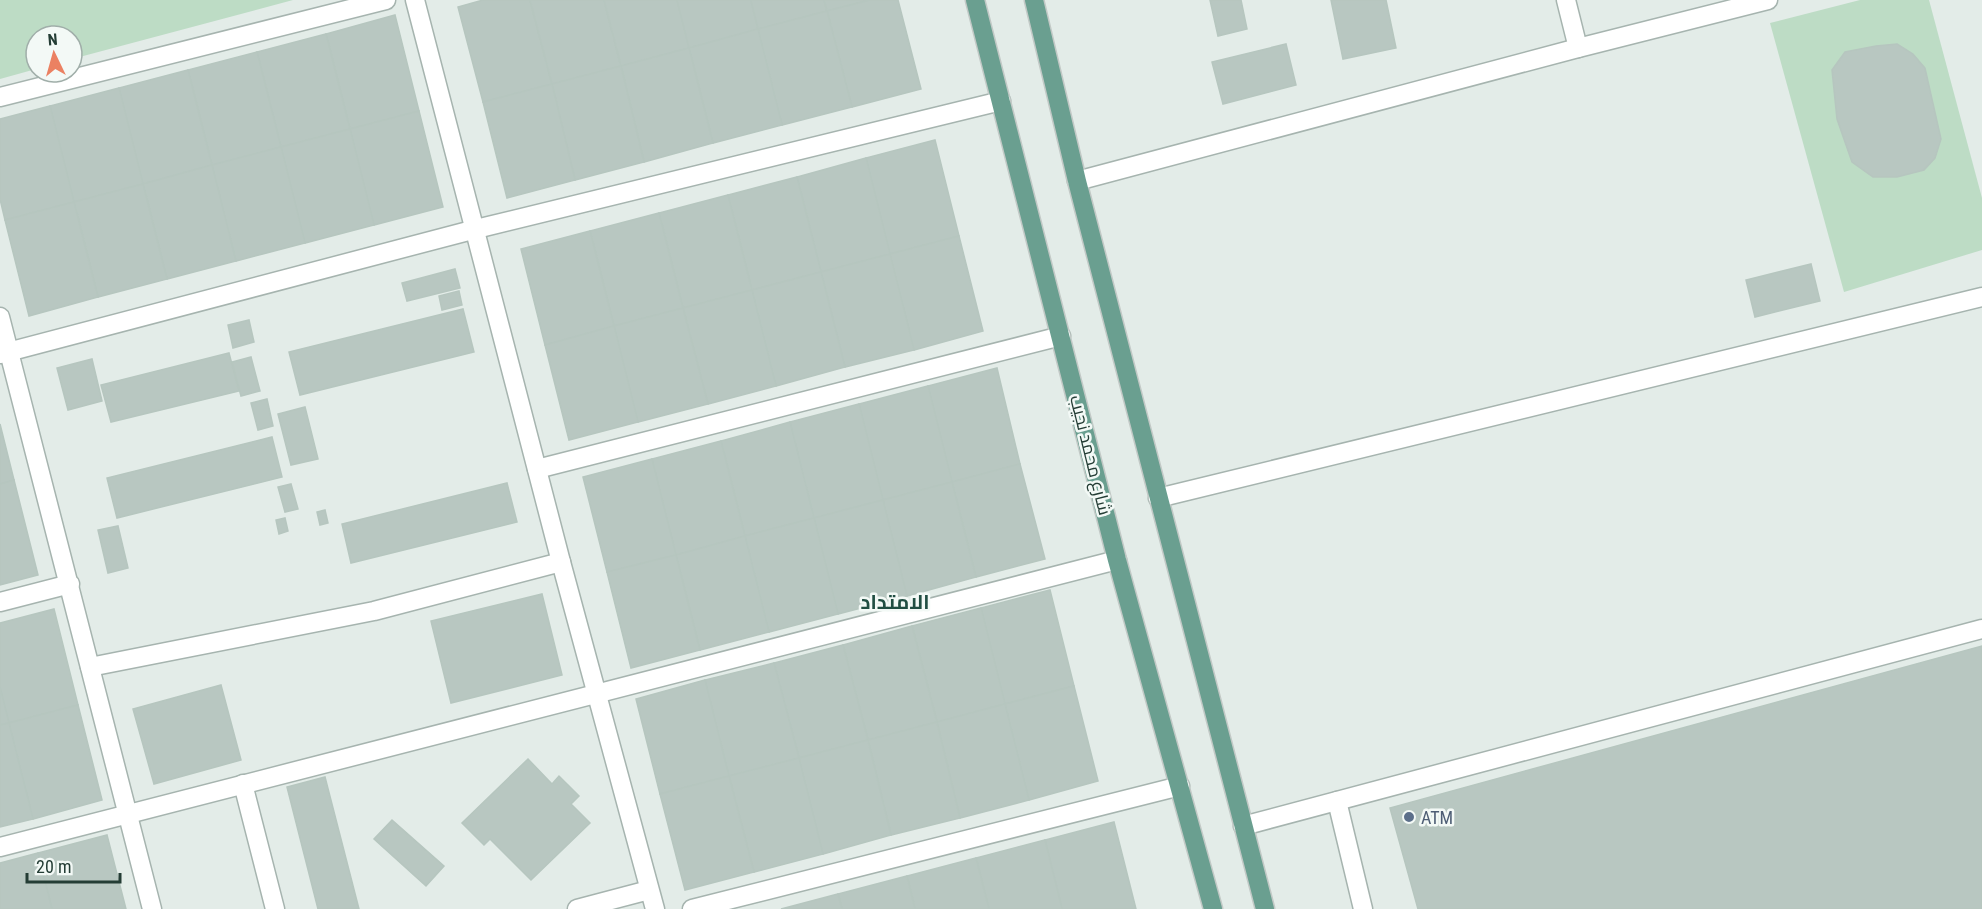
<svg xmlns="http://www.w3.org/2000/svg" width="1982" height="909" font-family="'Roboto Condensed',Cairo,sans-serif">
	<rect width="100%" height="100%" fill="#e3ece8"/>
	<g fill="#bddcc5">
		<polygon points="0,0 293,0 72,59 72,36 36,36 36,69 0,79"/>
		<polygon points="1860,0 1929,0 1982,198 1982,250 1844,292 1770,23"/>
	</g>
	<g fill="#b8c7c1" stroke="#b6c6bf" stroke-width="1.5">
		<polygon points="483,0 530,0 552,84 483,102 458,7"/>
		<polygon points="530,0 604,0 621,66 552,84"/>
		<polygon points="604,0 677,0 689,48 621,66"/>
		<polygon points="677,0 751,0 758,29 689,48"/>
		<polygon points="751,0 824,0 827,11 758,29"/>
		<polygon points="824,0 870,0 827,11"/>
		<polygon points="870,0 898,0 921,89 852,107 827,11"/>
		<polygon points="1210,0 1241,0 1247,29 1218,36"/>
		<polygon points="1331,0 1386,0 1396,48 1343,59"/>
		<polygon points="827,11 852,107 782,125 758,29"/>
		<polygon points="395,15 419,111 350,129 326,34"/>
		<polygon points="758,29 782,125 713,143 689,48"/>
		<polygon points="326,34 350,129 281,147 257,52"/>
		<polygon points="1286,44 1296,85 1223,104 1212,62"/>
		<polygon points="1897,44 1913,54 1925,68 1941,139 1935,158 1924,170 1897,177 1873,177 1852,162 1837,119 1832,70 1845,52 1876,46"/>
		<polygon points="689,48 713,143 644,162 621,66"/>
		<polygon points="257,52 281,147 212,165 188,70"/>
		<polygon points="621,66 644,162 575,180 552,84"/>
		<polygon points="188,70 212,165 143,184 119,88"/>
		<polygon points="552,84 575,180 507,198 483,102"/>
		<polygon points="119,88 143,184 74,202 50,106"/>
		<polygon points="50,106 74,202 5,220 0,199 0,119"/>
		<polygon points="419,111 443,207 374,225 350,129"/>
		<polygon points="350,129 374,225 305,243 281,147"/>
		<polygon points="935,140 959,236 890,254 866,158"/>
		<polygon points="281,147 305,243 236,261 212,165"/>
		<polygon points="866,158 890,254 821,272 797,177"/>
		<polygon points="212,165 236,261 167,279 143,184"/>
		<polygon points="797,177 821,272 752,290 728,195"/>
		<polygon points="143,184 167,279 98,297 74,202"/>
		<polygon points="728,195 752,290 683,308 659,213"/>
		<polygon points="74,202 98,297 29,316 5,220"/>
		<polygon points="659,213 683,308 614,326 590,231"/>
		<polygon points="590,231 614,326 545,345 521,249"/>
		<polygon points="959,236 983,331 914,350 890,254"/>
		<polygon points="890,254 914,350 845,367 821,272"/>
		<polygon points="1811,264 1820,301 1755,317 1746,280"/>
		<polygon points="455,269 460,288 407,301 402,283"/>
		<polygon points="821,272 845,367 776,386 752,290"/>
		<polygon points="752,290 776,386 708,404 683,308"/>
		<polygon points="459,291 462,305 442,310 439,296"/>
		<polygon points="683,308 708,404 638,422 614,326"/>
		<polygon points="463,309 474,352 300,395 289,352"/>
		<polygon points="249,320 254,342 233,348 228,325"/>
		<polygon points="614,326 638,422 569,440 545,345"/>
		<polygon points="229,353 239,391 111,422 101,385"/>
		<polygon points="251,357 260,391 241,396 232,362"/>
		<polygon points="92,359 102,401 68,410 57,368"/>
		<polygon points="997,368 1020,464 952,482 928,386"/>
		<polygon points="928,386 952,482 883,500 859,404"/>
		<polygon points="267,399 273,426 258,430 251,403"/>
		<polygon points="859,404 883,500 814,518 790,422"/>
		<polygon points="305,407 318,459 291,465 278,414"/>
		<polygon points="790,422 814,518 745,536 721,441"/>
		<polygon points="0,424 14,480 0,484"/>
		<polygon points="272,437 282,477 117,518 107,478"/>
		<polygon points="721,441 745,536 676,555 652,459"/>
		<polygon points="652,459 676,555 607,572 583,477"/>
		<polygon points="1020,464 1045,559 976,577 952,482"/>
		<polygon points="14,480 38,575 0,585 0,484"/>
		<polygon points="952,482 976,577 907,596 883,500"/>
		<polygon points="507,483 517,522 351,563 342,524"/>
		<polygon points="291,484 298,509 285,512 278,487"/>
		<polygon points="883,500 907,596 838,614 814,518"/>
		<polygon points="325,510 328,523 320,525 317,512"/>
		<polygon points="285,518 288,531 279,534 276,520"/>
		<polygon points="814,518 838,614 769,632 745,536"/>
		<polygon points="118,526 128,568 108,573 98,530"/>
		<polygon points="745,536 769,632 700,650 676,555"/>
		<polygon points="676,555 700,650 631,668 607,572"/>
		<polygon points="1050,590 1074,686 1005,704 981,608"/>
		<polygon points="542,594 562,675 451,703 431,621"/>
		<polygon points="981,608 1005,704 937,722 912,626"/>
		<polygon points="54,609 78,705 9,723 0,687 0,623"/>
		<polygon points="912,626 937,722 868,740 843,645"/>
		<polygon points="843,645 868,740 799,758 774,663"/>
		<polygon points="1982,646 1982,909 1418,909 1390,808"/>
		<polygon points="774,663 799,758 729,776 705,680"/>
		<polygon points="705,680 729,776 660,794 636,699"/>
		<polygon points="221,685 241,760 154,784 133,709"/>
		<polygon points="1074,686 1098,781 1029,800 1005,704"/>
		<polygon points="0,687 9,723 0,725"/>
		<polygon points="1005,704 1029,800 960,818 937,722"/>
		<polygon points="78,705 102,800 33,819 9,723"/>
		<polygon points="937,722 960,818 891,835 868,740"/>
		<polygon points="9,723 33,819 0,827 0,725"/>
		<polygon points="868,740 891,835 823,854 799,758"/>
		<polygon points="799,758 823,854 754,872 729,776"/>
		<polygon points="528,759 552,784 559,776 579,796 571,804 590,823 531,880 490,839 484,845 462,823"/>
		<polygon points="729,776 754,872 685,890 660,794"/>
		<polygon points="325,777 359,909 318,909 287,787"/>
		<polygon points="392,820 444,866 426,886 374,839"/>
		<polygon points="1114,822 1136,909 1062,909 1045,840"/>
		<polygon points="107,835 126,909 52,909 38,853"/>
		<polygon points="1045,840 1062,909 989,909 976,858"/>
		<polygon points="38,853 52,909 0,909 0,863"/>
		<polygon points="976,858 989,909 915,909 907,876"/>
		<polygon points="907,876 915,909 842,909 838,894"/>
		<polygon points="838,894 842,909 781,909"/>
	</g>
	<g fill="none" stroke-linecap="round" stroke-linejoin="round">
		<defs>
			<g id="minor">
				<polyline points="415,0 561,562 655,909"/>
				<polyline points="1566,0 1578,48"/>
				<polyline points="0,97 386,0"/>
				<polyline points="1077,181 1578,48 1768,0"/>
				<polyline points="0,317 152,909"/>
				<polyline points="0,354 476,229 1001,101"/>
				<polyline points="537,469 1061,336"/>
				<polyline points="1158,498 1982,297"/>
				<polyline points="0,602 70,584"/>
				<polyline points="90,667 374,611 561,562"/>
				<polyline points="243,784 275,909"/>
				<polyline points="1337,801 1363,909"/>
				<polyline points="1243,826 1982,629"/>
				<polyline points="0,847 1117,560"/>
				<polyline points="577,909 649,890"/>
				<polyline points="692,909 1180,786"/>
			</g>
			<g id="major">
				<polyline points="975,0 1117,560 1213,909"/>
				<polyline points="1034,0 1077,181 1265,909"/>
			</g>
		</defs>
		<use href="#minor" stroke="#a6b4af" stroke-width="21"/>
		<use href="#major" stroke="#c2c9c6" stroke-width="21"/>
		<use href="#minor" stroke="#fff" stroke-width="18"/>
		<use href="#major" stroke="#6a9f90" stroke-width="18"/>
	</g>
	<circle fill="#5c6f8a" stroke="#f3f9f6" stroke-width="2" cx="1409" cy="817" r="6"/>
	<g text-anchor="middle" dominant-baseline="central" stroke-width="5" stroke-linejoin="round" paint-order="stroke">
		<g font-size="18" fill="#243d35" stroke="#f3f9f6">
			<text transform="translate(1091 455) rotate(76)">شارع محمد نجيب</text>
		</g>
		<g font-size="18" fill="#4e5e75" stroke="#f3f9f6" text-anchor="start">
			<text x="1421" y="817">ATM</text>
		</g>
		<g font-size="20" font-weight="bold" fill="#204e42" stroke="#f3f9f6">
			<text x="895" y="602">الامتداد</text>
		</g>
	</g>
	<g transform="translate(54 54) rotate(355)"><circle r="28" fill="#f3f9f6" stroke="#a0aea9" stroke-width="1.5"/>
	<path d="M0-4.5L10 22L0 15L-10 22Z" fill="#eb8162"/>
	<text y="-9" font-size="16" font-weight="bold" text-anchor="middle" fill="#243d35">N</text>
	</g>
	<path d="M27 873v9h93v-9" fill="none" stroke="#243d35" stroke-width="3"/>
	<text x="36" y="873" font-size="18" fill="#243d35" stroke="#f3f9f6" stroke-width="4.5" paint-order="stroke">20 m</text>
</svg>
